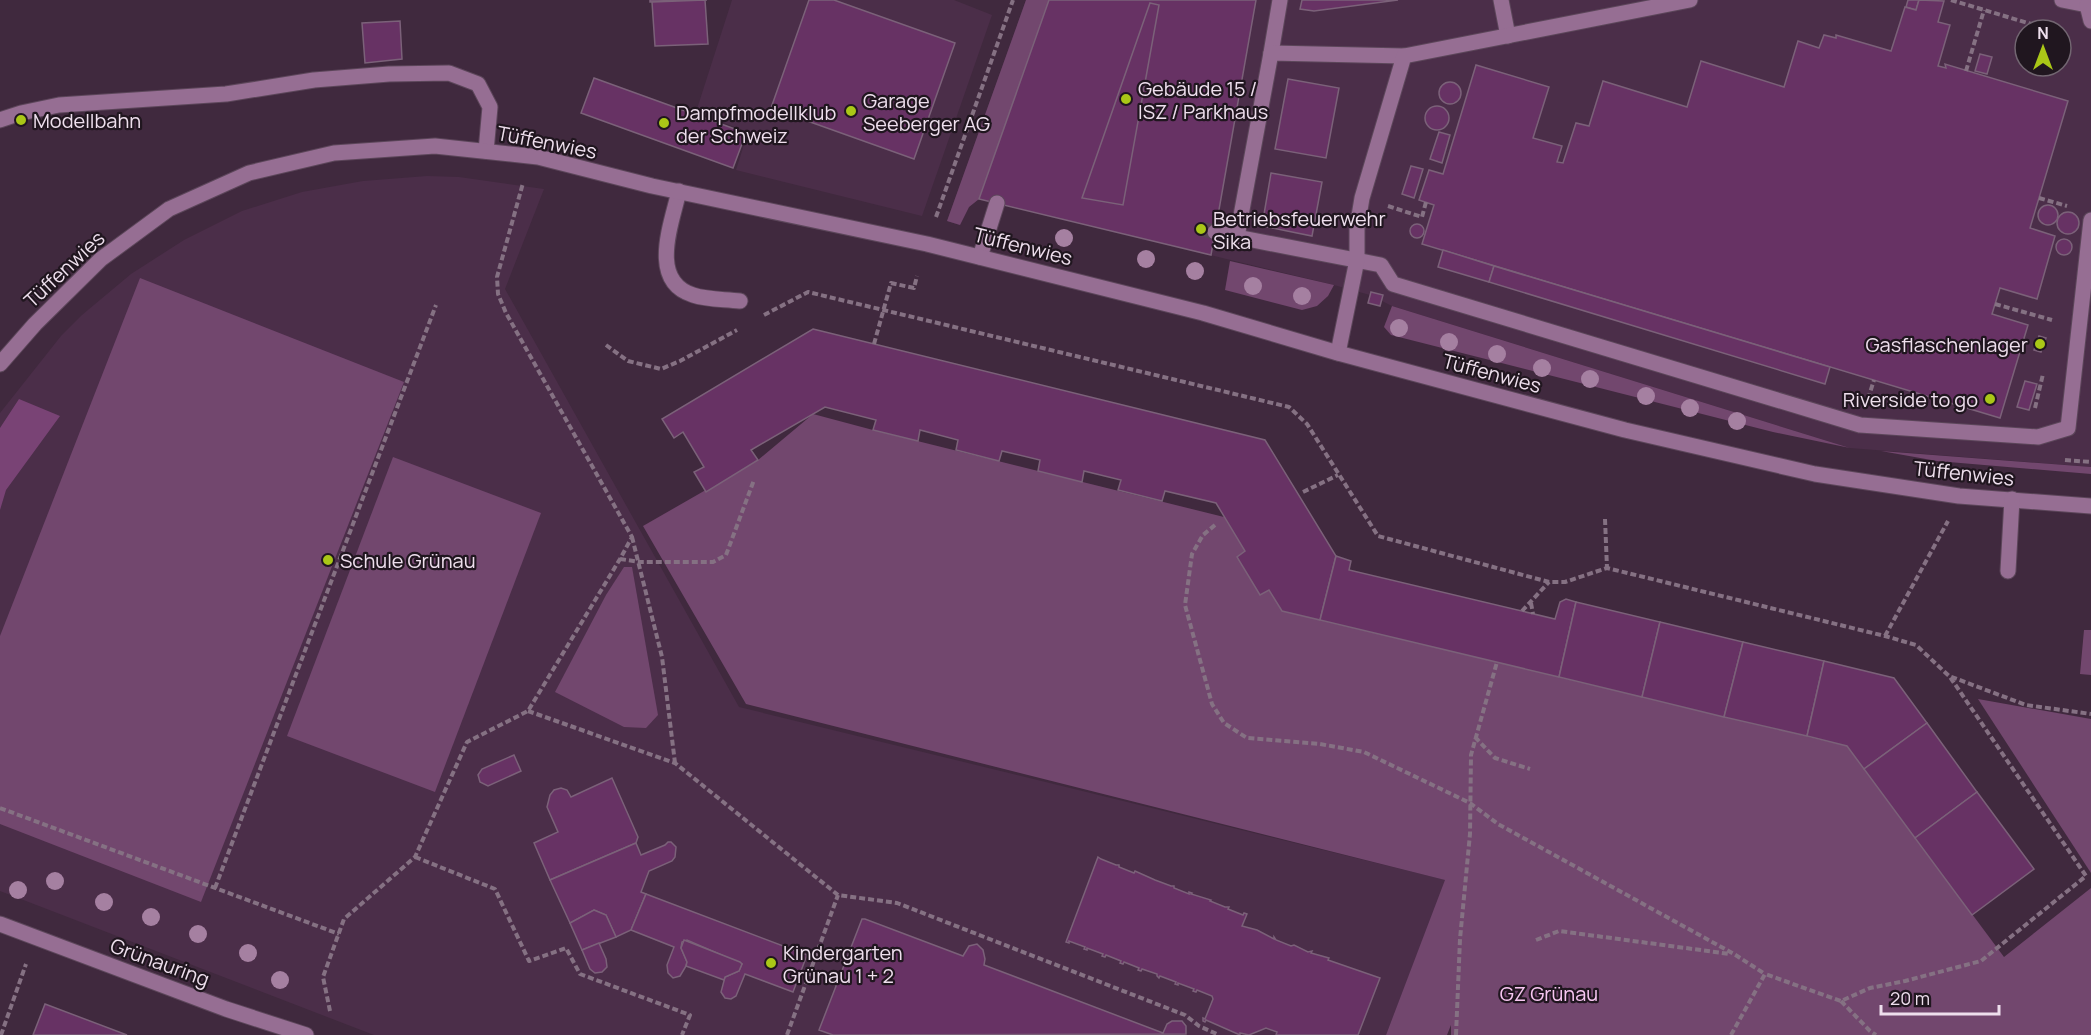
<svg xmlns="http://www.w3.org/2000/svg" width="2091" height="1035" font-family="Manrope,sans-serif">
	<rect width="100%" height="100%" fill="#40293e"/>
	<g fill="#4b2e49" fill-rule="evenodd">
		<polygon points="732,0 954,0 992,15 922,216 736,170 748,132 696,112"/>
		<path d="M1026,0H2091V467L1850,448L1392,306L1370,295L1334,285L979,199L969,207L960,225L947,221ZM2025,30H2061V66H2025Z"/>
		<polygon points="427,176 459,177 544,189 505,289 739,707 1446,880 1386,1035 374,1035 0,891 0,413 61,336 82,315 131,274 184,240 242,211 302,192 363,181"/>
	</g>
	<g fill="#72476e">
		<polygon points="1026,0 1049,0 979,199 969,207 960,225 947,221"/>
		<polygon points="1230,261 1334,285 1328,296 1317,306 1302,310 1225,290"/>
		<polygon points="140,278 404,382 201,902 0,824 0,636"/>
		<polygon points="1392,306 1850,448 1773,432 1391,335 1384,327"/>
		<polygon points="813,414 873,430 1224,517 1245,551 1237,557 1269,590 1282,611 1847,746 2004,957 2091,888 2091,1035 1451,1035 1451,1025 1447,1035 1386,1035 1445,880 746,704 643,526 758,460"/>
		<polygon points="1881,451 2091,467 2091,474 1937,461"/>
		<polygon points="393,457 541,513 435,792 287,736"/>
		<polygon points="624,567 632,567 658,715 646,728 624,727 555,692 606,595"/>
		<polygon points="2084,630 2091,630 2091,675 2080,674"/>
		<polygon points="1978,699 2091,719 2091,873"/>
	</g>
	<polygon fill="#794375" points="19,399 60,416 6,490 0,510 0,428"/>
	<g fill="#673264" stroke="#7b6179" stroke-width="1.5">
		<polygon points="650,0 707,0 650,2"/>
		<polygon points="705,0 708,44 655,46 652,2"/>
		<polygon points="809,0 834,0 955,43 914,159 771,108"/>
		<polygon points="1049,0 1256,0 1211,255 979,199"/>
		<polygon points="1302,0 1398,0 1314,11 1300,9"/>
		<polygon points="1908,0 1919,0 1916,10 1906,7"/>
		<polygon points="1919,0 1944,1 1938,22 1950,25 1938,66 1946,68 1945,64 2068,101 2030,228 2055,236 2037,299 2000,288 1992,314 2028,325 2000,418 1422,244 1434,205 1419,200 1429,170 1443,174 1476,65 1549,87 1533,138 1562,146 1557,162 1563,163 1576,123 1589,126 1603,81 1687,107 1701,61 1784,87 1798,41 1819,48 1824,35 1836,38 1836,35 1891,51 1905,7 1916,10"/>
		<polygon points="1150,3 1159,5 1123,205 1082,198"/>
		<polygon points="400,21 402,59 365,63 362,23"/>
		<polygon points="1980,54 1992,57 1987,74 1975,71"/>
		<polygon points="594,78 746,133 733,168 581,113"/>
		<polygon points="1288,79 1339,88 1326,158 1275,149"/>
		<circle cx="1450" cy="93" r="11"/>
		<circle cx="1437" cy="118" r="12"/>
		<polygon points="1439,132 1450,135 1442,163 1430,159"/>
		<polygon points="1411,166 1423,169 1414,198 1402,194"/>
		<polygon points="1271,173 1322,182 1312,236 1262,226"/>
		<circle cx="2048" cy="215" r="10"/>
		<circle cx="2068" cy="223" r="11"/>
		<circle cx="1417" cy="231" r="7"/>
		<circle cx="2064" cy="247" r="8"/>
		<polygon points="1443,250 1494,266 1489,282 1438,267"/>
		<polygon points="1494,266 1830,367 1825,384 1489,282"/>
		<polygon points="1371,292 1383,295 1380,306 1368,303"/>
		<polygon points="813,329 1265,440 1336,556 1320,620 1282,611 1269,590 1260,595 1237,557 1245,551 1216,503 1165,491 1162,501 1118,490 1121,480 1084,471 1082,482 1038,471 1040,460 1002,451 999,461 956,450 958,440 920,430 918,441 873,430 876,420 825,407 751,450 758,460 706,492 694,472 704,467 683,432 674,438 662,419"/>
		<polygon points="2039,336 2046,338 2041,352 2034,350"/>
		<polygon points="2025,381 2037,384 2029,410 2017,407"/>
		<polygon points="1336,556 1351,561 1349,570 1555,619 1560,602 1566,599 1576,602 1559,677 1320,620"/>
		<polygon points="1576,602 1660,622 1642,697 1559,677"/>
		<polygon points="1660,622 1743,642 1724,717 1642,697"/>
		<polygon points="1743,642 1824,661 1807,736 1724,717"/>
		<polygon points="1824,661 1894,678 1927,723 1864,769 1847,746 1807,736"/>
		<polygon points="1927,723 1977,792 1915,838 1864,769"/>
		<polygon points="514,755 521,771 488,786 480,782 478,775 482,769"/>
		<polygon points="612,778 638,837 636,843 550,880 534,843 558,832 547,807 550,795 554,790 561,788 567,790 571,797"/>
		<polygon points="1977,792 2034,869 1972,915 1915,838"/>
		<polygon points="668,842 671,842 676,847 675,857 672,861 649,871 641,892 646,894 631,930 616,937 606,915 594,910 570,923 550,880 636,843 641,855 665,845"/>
		<polygon points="1098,857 1101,859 1116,865 1119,865 1119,867 1134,873 1135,871 1155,880 1171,886 1174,886 1174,888 1189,894 1189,892 1192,893 1191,894 1211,900 1210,901 1225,907 1229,907 1228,909 1243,915 1244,913 1247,914 1242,926 1257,930 1274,939 1274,937 1276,940 1291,946 1294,945 1308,952 1312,951 1311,953 1329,958 1328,960 1380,978 1358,1035 1276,1035 1277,1032 1266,1028 1249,1035 1240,1033 1240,1035 1206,1020 1205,1022 1203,1021 1203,1018 1205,1019 1213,999 1212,996 1197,990 1196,992 1193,991 1194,989 1178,983 1178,985 1175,984 1176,982 1160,976 1159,978 1157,976 1157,974 1142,969 1141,971 1138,970 1139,968 1124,962 1123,964 1120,963 1121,961 1106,955 1105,957 1102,956 1103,954 1087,948 1087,950 1084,949 1085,947 1069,941 1069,943 1066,942"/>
		<polygon points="646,894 807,955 793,992 745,974 736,996 731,999 725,998 721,992 725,977 739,971 742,964 687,940 682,942 681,948 687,962 686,966 680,976 673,978 668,973 667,965 674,947 631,930"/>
		<polygon points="594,910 606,915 616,937 582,950 570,923"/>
		<polygon points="862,919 865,919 963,956 969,946 977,944 983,950 985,959 984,965 1163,1033 1167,1024 1172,1021 1182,1021 1186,1026 1186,1034 833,1035 819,1030"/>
		<polygon points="684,940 740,962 742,964 739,971 725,977 724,980 686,966 687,962 681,948"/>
		<polygon points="599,943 606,959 607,967 602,972 595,973 590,969 582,950"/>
		<polygon points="45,1004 127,1035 33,1035"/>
	</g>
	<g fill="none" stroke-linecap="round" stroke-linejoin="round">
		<polyline stroke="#5a4458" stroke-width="15" stroke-dasharray="15 8" stroke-linecap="butt" points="1201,229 1215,232"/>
		<defs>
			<g id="minor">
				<polyline points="1501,0 1508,36"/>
				<polyline points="2062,0 2087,5 2091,1"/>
				<polyline points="2087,5 2091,21"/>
				<polyline points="1271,53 1280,0"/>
				<polyline points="1404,56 1271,53 1237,237 1381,265 1393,284 1860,425 2038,437 2068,428 2091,220"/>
				<polyline points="0,120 21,113 59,105 226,94 314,80 389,74 449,73 478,84 490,107 486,151"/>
				<path d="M679,191C672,223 648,281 693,295C708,300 725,299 740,301"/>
				<polyline points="1215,232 1237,237"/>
				<polyline points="980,257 997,203"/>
				<polyline points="1338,353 1357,260 1357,228 1362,198 1404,56 1690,0"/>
				<polyline points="0,364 35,324 101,259 169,209 249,173 334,153 435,146 538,157 652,186 927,244 1203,313 1338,353 1625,430 1815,474 1959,496 2091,506"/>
				<polyline points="2008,571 2012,499"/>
				<polyline points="0,924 226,1009 306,1035"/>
			</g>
		</defs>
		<use href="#minor" stroke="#5c465a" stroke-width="17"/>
		<g stroke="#857183" stroke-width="4" stroke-dasharray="6 3" stroke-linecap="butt">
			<polyline points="1951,0 2051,30"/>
			<polyline points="1966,71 1984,10"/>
			<polyline points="2039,198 2067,206"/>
			<polyline points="1388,206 1422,217 1426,202"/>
			<polyline points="936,217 1013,0"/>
			<polyline points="1995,304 2052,320"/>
			<polyline points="764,315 808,292 1289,407 1307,424 1378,536 1549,582 1565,582 1607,568 1885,636 1916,645 1949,676 2026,705 2091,714"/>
			<polyline points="874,344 891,283 914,288 917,276"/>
			<polyline points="606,345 628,361 661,369 680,361 737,330"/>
			<polyline points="1868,399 1874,380"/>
			<polyline points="2035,408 2043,374"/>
			<polyline points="2065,460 2091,462"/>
			<polyline points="1303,492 1338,475"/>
			<polyline points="1605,519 1607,568"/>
			<polyline points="1215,525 1203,535 1192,554 1185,605 1212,704 1224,723 1247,738 1320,744 1364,752 1470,803 1498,824 1734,954 1765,974"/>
			<polyline points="632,537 662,657 675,763"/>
			<polyline points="620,559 640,562 713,562 726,555 754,480"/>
			<polyline points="1531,603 1533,614"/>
			<polyline points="1522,611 1549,582"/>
			<polyline points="1885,636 1948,521"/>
			<polyline points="528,711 675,763 838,895 897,903 1185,1015 1199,1026 1219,1035"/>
			<polyline points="1475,737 1495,758 1530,769"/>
			<polyline points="0,808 339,934"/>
			<polyline points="415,857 495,889 529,961 566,948 580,974 690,1015 682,1035"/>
			<polyline points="215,888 436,305"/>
			<polyline points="1536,940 1559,931 1730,954"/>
			<polyline points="1841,1001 1870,1031 1876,1035"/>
			<polyline points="330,1011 323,977 344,919 415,857 467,742 528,711 620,559 632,537 506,313 498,294 497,277 523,183"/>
			<polyline points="1,1035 26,964"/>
			<polyline points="787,1035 838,895"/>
			<polyline points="1456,1035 1460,939 1470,834 1471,755 1497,662"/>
			<polyline points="1731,1035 1765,974 1841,1001 1870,988 1905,981 1981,961 2086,876 1950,677"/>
		</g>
		<use href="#minor" stroke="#966e93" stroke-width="15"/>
	</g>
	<g fill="#a580a1">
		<circle cx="1064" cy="238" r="9"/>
		<circle cx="1146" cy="259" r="9"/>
		<circle cx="1195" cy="271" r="9"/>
		<circle cx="1253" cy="286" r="9"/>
		<circle cx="1302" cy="296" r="9"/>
		<circle cx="1399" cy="328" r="9"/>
		<circle cx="1449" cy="342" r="9"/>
		<circle cx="1497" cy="354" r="9"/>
		<circle cx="1542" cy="368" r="9"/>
		<circle cx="1590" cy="379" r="9"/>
		<circle cx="1646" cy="396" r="9"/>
		<circle cx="1690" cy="408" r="9"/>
		<circle cx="1737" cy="421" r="9"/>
		<circle cx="55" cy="881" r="9"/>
		<circle cx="18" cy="890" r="9"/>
		<circle cx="104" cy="902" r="9"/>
		<circle cx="151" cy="917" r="9"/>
		<circle cx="198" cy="934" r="9"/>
		<circle cx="248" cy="953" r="9"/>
		<circle cx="280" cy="980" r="9"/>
	</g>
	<g fill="#aac717" stroke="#20161f" stroke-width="2">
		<circle cx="1126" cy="99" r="6"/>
		<circle cx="851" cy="111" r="6"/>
		<circle cx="21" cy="120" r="6"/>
		<circle cx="664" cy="123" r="6"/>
		<circle cx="1201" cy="229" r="6"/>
		<circle cx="2040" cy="344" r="6"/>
		<circle cx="1990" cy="399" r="6"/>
		<circle cx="328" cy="560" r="6"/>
		<circle cx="771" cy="963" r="6"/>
	</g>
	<g text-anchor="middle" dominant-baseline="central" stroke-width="4.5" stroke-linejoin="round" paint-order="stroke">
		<g font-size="20" fill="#eedfed" stroke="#20161f" text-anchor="start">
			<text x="1138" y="88">Gebäude 15 /<tspan x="1138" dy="23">ISZ / Parkhaus</tspan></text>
			<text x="863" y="100">Garage<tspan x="863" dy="23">Seeberger AG</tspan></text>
			<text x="676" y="112">Dampfmodellklub<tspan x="676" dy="23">der Schweiz</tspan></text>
			<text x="33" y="120">Modellbahn</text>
			<text x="1213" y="218">Betriebsfeuerwehr<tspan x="1213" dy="23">Sika</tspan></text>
			<text x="2028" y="344" text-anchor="end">Gasflaschenlager</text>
			<text x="1978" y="399" text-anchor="end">Riverside to go</text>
			<text x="340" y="560">Schule Grünau</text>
			<text x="783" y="952">Kindergarten<tspan x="783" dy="23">Grünau 1 + 2</tspan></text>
		</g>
		<g font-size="20" fill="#eedfed" stroke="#20161f">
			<text transform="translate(547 142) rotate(11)">Tüffenwies</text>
			<text transform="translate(1023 246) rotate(14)">Tüffenwies</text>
			<text transform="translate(64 269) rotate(-43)">Tüffenwies</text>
			<text transform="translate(1492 373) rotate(15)">Tüffenwies</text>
			<text transform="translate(1964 473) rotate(6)">Tüffenwies</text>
			<text transform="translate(160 962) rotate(20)">Grünauring</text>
		</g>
		<g font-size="20" fill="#f8c7f2" stroke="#20161f">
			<text x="1549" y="993">GZ Grünau</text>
		</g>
	</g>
	<g transform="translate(2043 48)"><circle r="28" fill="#20161f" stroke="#726671" stroke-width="1.5"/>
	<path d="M0-4.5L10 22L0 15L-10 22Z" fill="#aac717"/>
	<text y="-9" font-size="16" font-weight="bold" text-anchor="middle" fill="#eedfed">N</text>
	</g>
	<path d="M1881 1005v9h118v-9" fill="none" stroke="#eedfed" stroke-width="3"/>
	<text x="1890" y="1005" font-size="18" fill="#eedfed" stroke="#20161f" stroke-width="4.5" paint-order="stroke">20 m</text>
</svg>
